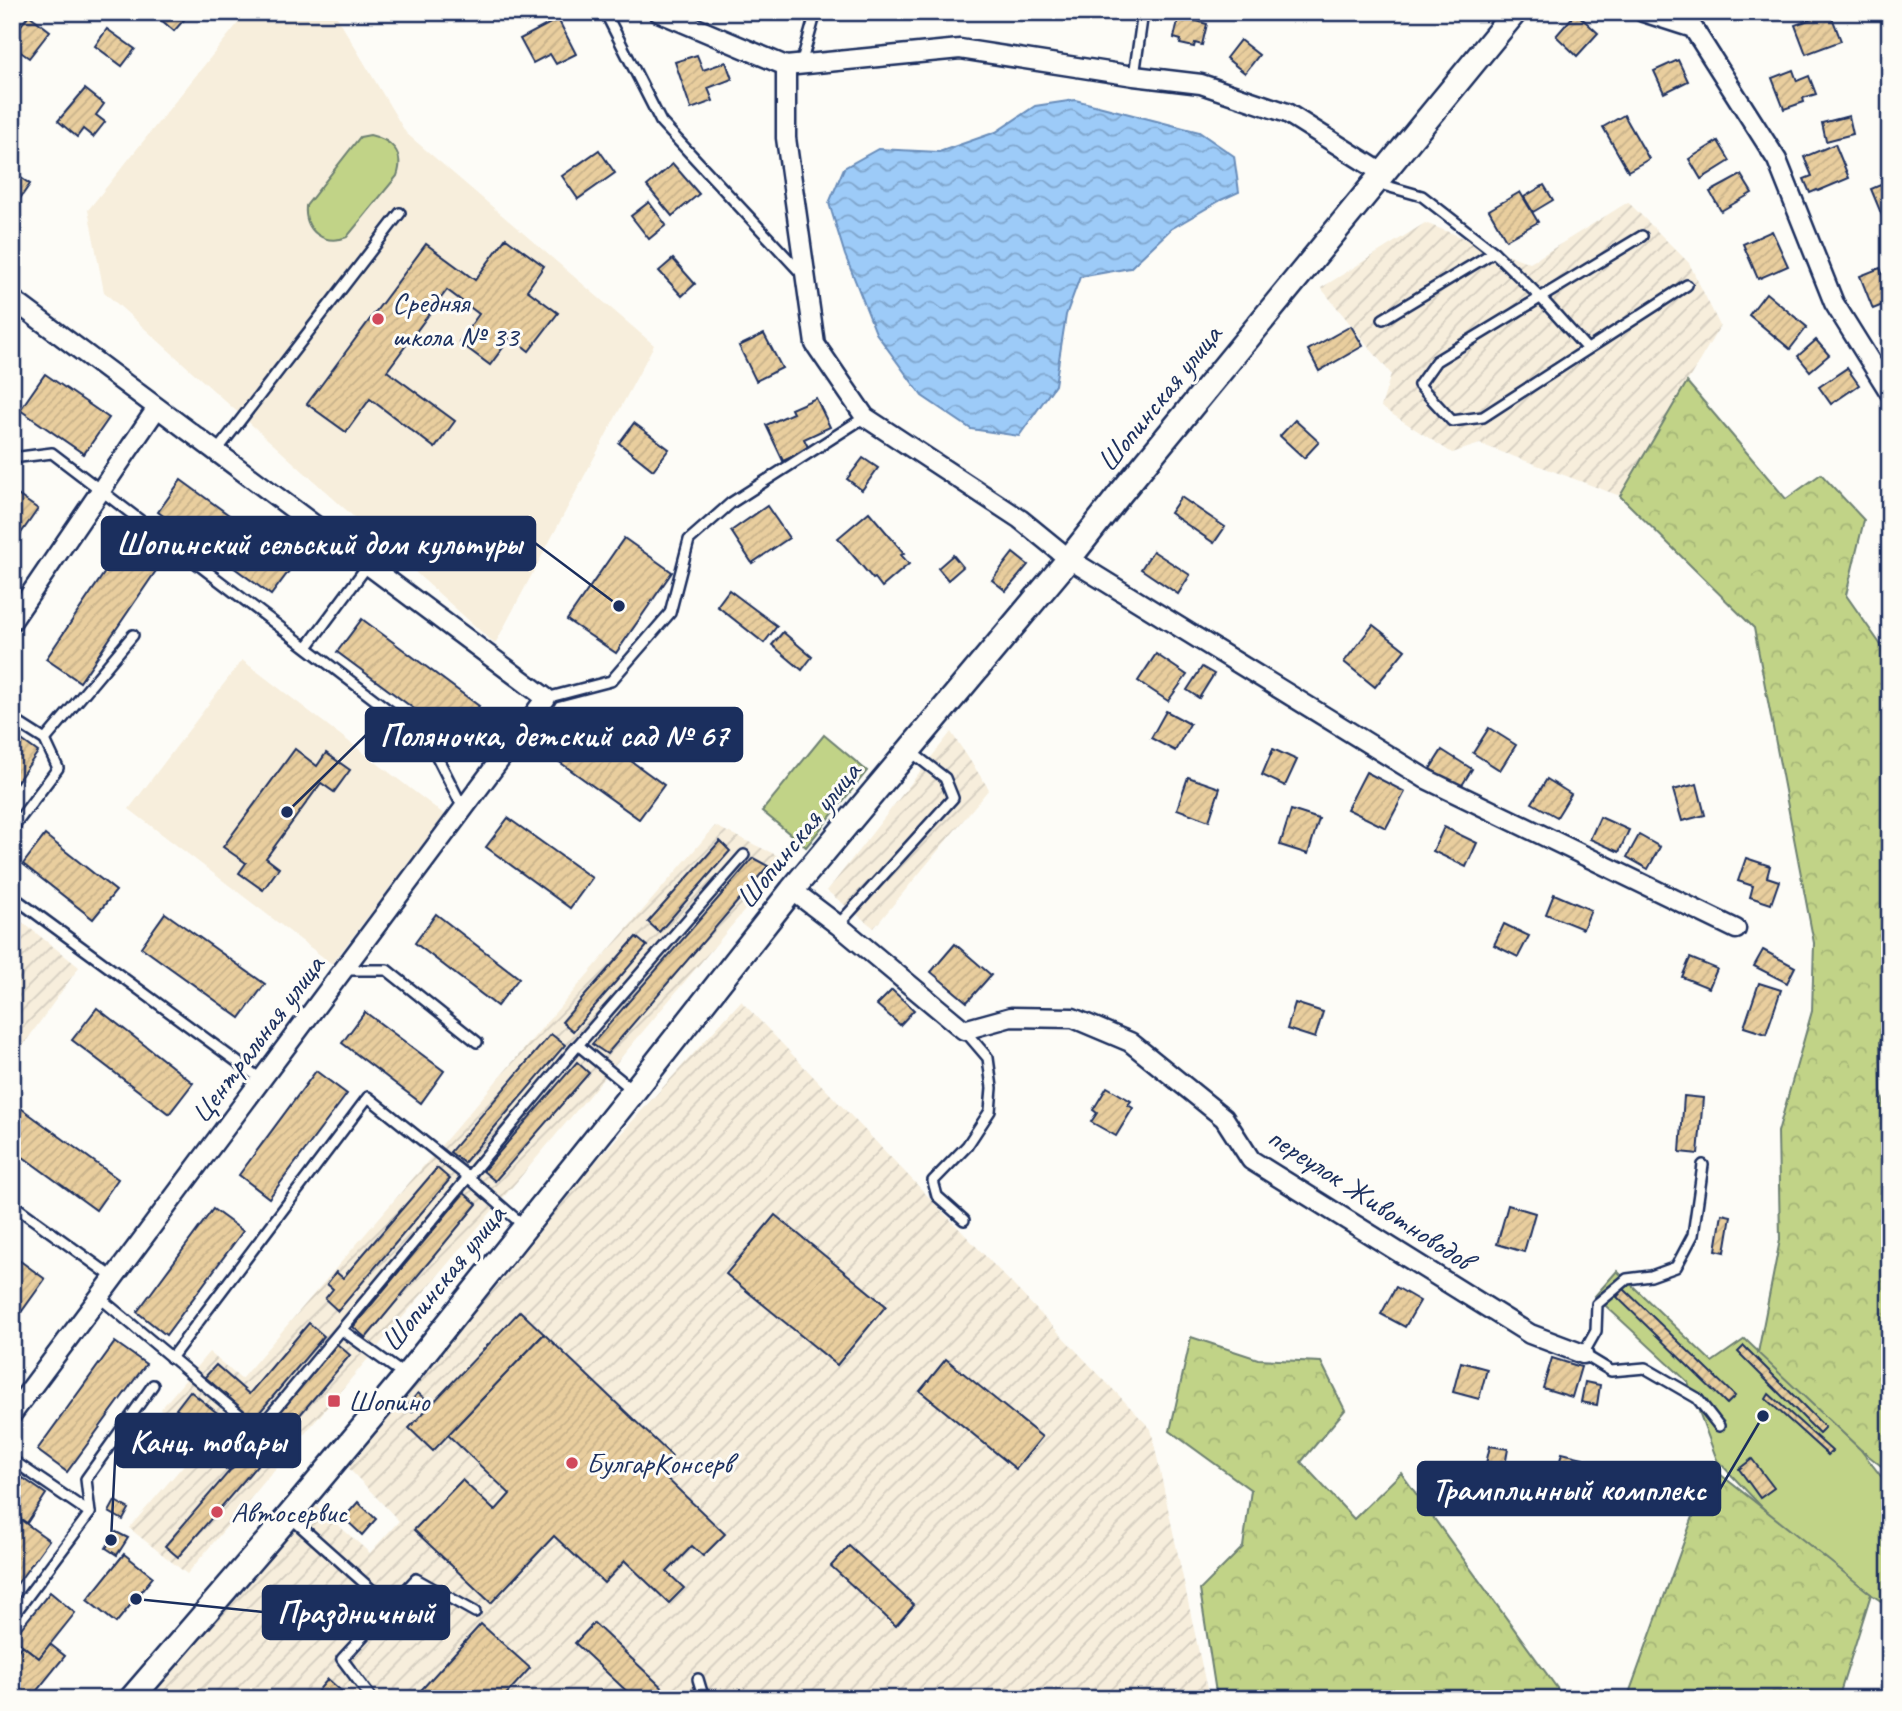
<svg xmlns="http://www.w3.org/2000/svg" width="1902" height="1711" font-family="Caveat,sans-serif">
	<defs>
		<pattern id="industrial-furrows" width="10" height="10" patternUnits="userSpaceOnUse" patternTransform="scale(1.75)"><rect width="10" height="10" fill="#f7eedc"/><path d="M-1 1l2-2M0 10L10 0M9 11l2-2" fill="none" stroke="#d3ccbf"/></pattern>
		<pattern id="forest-crowns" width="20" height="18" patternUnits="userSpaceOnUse" patternTransform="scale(1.75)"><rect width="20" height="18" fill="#c1d387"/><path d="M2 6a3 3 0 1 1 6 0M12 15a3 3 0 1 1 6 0" fill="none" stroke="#a5b577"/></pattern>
		<pattern id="water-waves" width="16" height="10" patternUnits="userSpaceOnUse" patternTransform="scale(1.75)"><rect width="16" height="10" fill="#9dcbf8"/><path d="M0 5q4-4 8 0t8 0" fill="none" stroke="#7fa5cc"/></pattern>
		<pattern id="building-hatch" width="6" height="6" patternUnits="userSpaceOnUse" patternTransform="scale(1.75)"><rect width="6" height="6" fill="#e9ce9e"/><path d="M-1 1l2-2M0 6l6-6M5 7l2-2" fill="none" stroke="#c7b18a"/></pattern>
	</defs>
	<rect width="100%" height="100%" fill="#fdfcf7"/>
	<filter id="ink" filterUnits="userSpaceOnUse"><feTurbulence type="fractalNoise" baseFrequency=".0143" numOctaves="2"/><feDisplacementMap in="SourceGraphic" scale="14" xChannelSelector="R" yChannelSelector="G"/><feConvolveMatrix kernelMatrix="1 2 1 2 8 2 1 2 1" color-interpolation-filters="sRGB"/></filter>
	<g filter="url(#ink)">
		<g fill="#f7eedc">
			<polygon points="247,12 334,12 406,133 654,345 495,644 104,292 88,210"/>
			<polygon points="242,660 445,815 332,964 129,809"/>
		</g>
		<g fill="url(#industrial-furrows)">
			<polygon points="1628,202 1689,263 1720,326 1620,496 1480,444 1452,453 1381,407 1391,374 1321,288 1425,223 1530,263"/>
			<polygon points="951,732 989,789 874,928 827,891"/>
			<polygon points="715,826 787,860 187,1574 129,1528 201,1445 160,1410 209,1352 241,1379"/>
			<polygon points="12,914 79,967 12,1061"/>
			<polygon points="741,1001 1151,1429 1209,1699 134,1699 300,1492 370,1553 399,1521 333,1452"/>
		</g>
		<g fill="#c1d387" stroke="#6e8172" stroke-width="2">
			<path d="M370,135C392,140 405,153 397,176L347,237C324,246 304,231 306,206L360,137Z"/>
			<polygon points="824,735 867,771 806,847 762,811"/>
			<polygon points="1617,1271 1712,1362 1745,1339 1860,1449 1890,1488 1890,1593 1881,1601 1800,1547 1717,1460 1688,1382 1595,1296"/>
		</g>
		<g fill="url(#forest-crowns)" stroke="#6e8172" stroke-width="2">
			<polygon points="1687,382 1786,499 1821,474 1864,520 1846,595 1890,658 1890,1022 1880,1041 1881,1091 1890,1133 1890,1473 1860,1449 1758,1353 1780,1240 1778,1132 1812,1011 1814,943 1754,628 1620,496"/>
			<polygon points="1191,1337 1258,1359 1321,1362 1345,1410 1301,1462 1354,1519 1401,1473 1565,1699 1217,1699 1200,1590 1243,1547 1251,1490 1170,1431"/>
			<polygon points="1711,1467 1871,1594 1838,1699 1627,1699"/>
		</g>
		<polygon fill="url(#water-waves)" stroke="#698dba" stroke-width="2" points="1075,100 1199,132 1234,156 1239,192 1221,200 1171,229 1130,268 1080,277 1066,315 1055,385 1019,436 971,429 922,396 876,333 845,255 829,203 844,168 878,149 939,152 996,132 1035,106"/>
		<g fill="url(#building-hatch)" stroke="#1b2f5e" stroke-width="2">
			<polygon points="152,12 191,12 174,31"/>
			<polygon points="1830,12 1841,41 1806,54 1795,25"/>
			<polygon points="1576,13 1598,33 1577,56 1556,36"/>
			<polygon points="29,15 50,31 29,58 12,46 12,37"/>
			<polygon points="1179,16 1207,24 1202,45 1195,43 1194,47 1180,44 1181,40 1174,38"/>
			<polygon points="558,19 576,54 556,64 550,54 533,63 520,39"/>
			<polygon points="107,29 135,49 122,66 95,46"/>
			<polygon points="1240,40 1259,55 1245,73 1226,58"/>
			<polygon points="697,55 703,70 726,62 732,79 708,88 713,101 691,109 675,62"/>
			<polygon points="1678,60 1688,81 1664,93 1654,71"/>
			<polygon points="1793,70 1797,81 1809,76 1816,94 1803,98 1804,102 1784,109 1772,78"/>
			<polygon points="85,89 104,104 96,115 105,122 93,137 83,129 77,137 58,121"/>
			<polygon points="1624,115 1649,159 1628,171 1603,127"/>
			<polygon points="1849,116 1853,134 1826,141 1822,123"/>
			<polygon points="1718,141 1730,161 1701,179 1689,159"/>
			<polygon points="1835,144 1849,178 1818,191 1817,190 1810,193 1804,179 1812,176 1804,157"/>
			<polygon points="599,150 615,173 578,199 562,176"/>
			<polygon points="673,164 699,194 672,216 647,186"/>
			<polygon points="12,172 30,184 12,210"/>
			<polygon points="1741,175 1752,193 1721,211 1710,192"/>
			<polygon points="1890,181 1890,215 1883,218 1871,189"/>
			<polygon points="1544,185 1553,200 1533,212 1524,197"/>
			<polygon points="1520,192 1538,222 1506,240 1489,210"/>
			<polygon points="649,202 666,225 649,239 631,216"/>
			<polygon points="1772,231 1788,266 1758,279 1743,244"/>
			<polygon points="506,238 544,266 527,290 558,313 529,351 511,337 490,365 459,342 479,314 447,290 387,371 455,421 435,448 370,399 346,432 307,404 426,244 475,280"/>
			<polygon points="673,259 695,284 682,296 659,271"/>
			<polygon points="1880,268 1890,293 1890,302 1873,309 1860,276"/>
			<polygon points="1766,293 1807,327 1790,349 1749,315"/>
			<polygon points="1351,326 1363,346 1319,371 1308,350"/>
			<polygon points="764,334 782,368 756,381 739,346"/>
			<polygon points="1816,340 1829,355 1810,371 1798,356"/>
			<polygon points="1847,368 1859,385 1831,404 1819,387"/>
			<polygon points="45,374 109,418 84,454 20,410"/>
			<polygon points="816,398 830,427 804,439 809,449 783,461 766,425 793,413 791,409"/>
			<polygon points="1295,420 1319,442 1304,458 1280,436"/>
			<polygon points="634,423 669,449 653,470 619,443"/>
			<polygon points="863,458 878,468 862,490 847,479"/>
			<polygon points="181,480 295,563 271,595 158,512"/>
			<polygon points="12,491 38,509 12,546"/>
			<polygon points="1181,497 1225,527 1214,543 1170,513"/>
			<polygon points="767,506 789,538 752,563 731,531"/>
			<polygon points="869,512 904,553 901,555 909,564 882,587 875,578 873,579 838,538"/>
			<polygon points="128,538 162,562 80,682 46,659"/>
			<polygon points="624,538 672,572 616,653 567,620"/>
			<polygon points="1153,551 1190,575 1178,594 1141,569"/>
			<polygon points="1013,553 1028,565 1006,591 992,580"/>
			<polygon points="953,555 963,567 948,580 938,568"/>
			<polygon points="729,590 777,626 764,643 717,606"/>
			<polygon points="362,619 479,706 455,739 337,652"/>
			<polygon points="1373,625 1405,650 1375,687 1344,662"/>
			<polygon points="783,632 812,657 802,670 772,645"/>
			<polygon points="1156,654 1187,675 1168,701 1138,681"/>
			<polygon points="1202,667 1214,674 1199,698 1187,690"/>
			<polygon points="1166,711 1190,724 1175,751 1151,738"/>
			<polygon points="579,723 664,785 639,819 554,758"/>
			<polygon points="1489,728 1516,745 1500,770 1473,753"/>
			<polygon points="12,733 38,752 12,789"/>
			<polygon points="295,749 317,766 326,753 350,770 334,792 321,783 266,858 279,868 263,890 239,873 246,863 223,847"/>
			<polygon points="1273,749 1297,760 1285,786 1262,775"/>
			<polygon points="1442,750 1472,769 1461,787 1430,769"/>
			<polygon points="1366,772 1405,792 1386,828 1347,809"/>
			<polygon points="1188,777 1220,788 1209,821 1177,809"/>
			<polygon points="1547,779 1571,794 1557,817 1532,803"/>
			<polygon points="1697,784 1705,815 1682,821 1673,790"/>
			<polygon points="1291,810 1319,819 1308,854 1280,845"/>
			<polygon points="1600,817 1629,830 1619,852 1590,839"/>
			<polygon points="508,818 592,878 570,908 486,847"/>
			<polygon points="1444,827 1477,843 1466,867 1433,851"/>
			<polygon points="45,835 116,891 93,919 23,864"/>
			<polygon points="1639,835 1660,847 1648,869 1627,857"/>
			<polygon points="720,841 730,851 659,932 648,922"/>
			<polygon points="753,858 768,866 607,1054 592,1044"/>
			<polygon points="1746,858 1770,866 1767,877 1779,881 1771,904 1750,897 1753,886 1738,881"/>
			<polygon points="1554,894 1591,910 1583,929 1546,914"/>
			<polygon points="165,913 265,984 240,1018 141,947"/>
			<polygon points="436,914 519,978 497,1006 415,943"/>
			<polygon points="1504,924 1529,936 1518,957 1494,945"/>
			<polygon points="636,937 647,946 573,1031 562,1022"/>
			<polygon points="955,944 991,975 967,1002 931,972"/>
			<polygon points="1763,950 1795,967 1787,983 1754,966"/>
			<polygon points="1690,958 1717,969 1709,988 1682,977"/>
			<polygon points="1759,983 1781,990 1766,1034 1744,1027"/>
			<polygon points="892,990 914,1010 900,1025 877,1005"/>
			<polygon points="1295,1003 1323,1012 1315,1038 1287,1029"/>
			<polygon points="97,1008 193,1083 169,1114 72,1040"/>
			<polygon points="365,1012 444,1071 421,1103 342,1043"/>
			<polygon points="551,1034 565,1045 464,1163 450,1152"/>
			<polygon points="577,1062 589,1073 495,1181 483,1171"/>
			<polygon points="316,1071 347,1094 269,1198 239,1175"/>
			<polygon points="1107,1087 1131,1101 1128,1105 1133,1108 1116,1136 1091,1122 1097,1113 1093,1110"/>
			<polygon points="1684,1096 1703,1098 1698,1154 1680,1152"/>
			<polygon points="18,1106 118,1179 96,1210 12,1149 12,1114"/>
			<polygon points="437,1168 450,1179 338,1311 325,1299 333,1289 327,1284 336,1272 343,1278"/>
			<polygon points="464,1193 477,1204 366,1338 353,1327"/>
			<polygon points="1508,1205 1535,1213 1524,1252 1497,1244"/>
			<polygon points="213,1209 243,1231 166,1335 137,1312"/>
			<polygon points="1722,1214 1731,1216 1725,1252 1716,1250"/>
			<polygon points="775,1215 886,1306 837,1365 726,1274"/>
			<polygon points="12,1255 45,1279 22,1311 12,1304"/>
			<polygon points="1396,1287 1420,1301 1405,1327 1381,1314"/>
			<polygon points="1624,1289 1735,1396 1727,1404 1617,1297"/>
			<polygon points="520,1311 544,1334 433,1451 409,1428"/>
			<polygon points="309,1323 324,1336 254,1419 205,1377 216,1365 249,1394"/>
			<polygon points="544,1334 672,1456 659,1471 725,1534 703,1556 692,1546 667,1572 684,1588 669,1603 625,1561 604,1583 554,1536 491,1603 414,1530 462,1480 495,1511 510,1494 448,1435"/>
			<polygon points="115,1342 146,1364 67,1472 37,1450"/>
			<polygon points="337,1344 350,1355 279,1440 266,1428"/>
			<polygon points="1744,1346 1825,1427 1819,1433 1738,1352"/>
			<polygon points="1552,1358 1581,1367 1572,1397 1543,1388"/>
			<polygon points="946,1359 1042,1437 1016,1469 920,1391"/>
			<polygon points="1461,1362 1487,1369 1479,1399 1453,1392"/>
			<polygon points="1585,1382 1600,1385 1597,1405 1581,1402"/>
			<polygon points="190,1391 237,1429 223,1447 176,1409"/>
			<polygon points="418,1393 424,1398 412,1412 406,1407"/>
			<polygon points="1769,1394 1832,1451 1828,1455 1766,1399"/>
			<polygon points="264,1431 277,1442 178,1557 165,1546"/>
			<polygon points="1490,1446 1508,1449 1504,1471 1485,1468"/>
			<polygon points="1562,1453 1583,1458 1575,1488 1554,1483"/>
			<polygon points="1752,1459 1774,1488 1760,1498 1739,1469"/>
			<polygon points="23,1478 46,1494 27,1523 12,1513 12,1494"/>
			<polygon points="115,1501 129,1509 123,1520 109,1512"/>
			<polygon points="358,1502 376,1519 362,1535 344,1518"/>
			<polygon points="21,1520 49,1540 12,1591 12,1532"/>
			<polygon points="116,1532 128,1538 117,1555 106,1548"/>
			<polygon points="849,1546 914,1605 896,1626 831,1566"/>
			<polygon points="124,1554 153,1577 116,1623 87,1600"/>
			<polygon points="50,1592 75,1613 39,1658 13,1638"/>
			<polygon points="594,1623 671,1696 669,1699 635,1699 575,1643"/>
			<polygon points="481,1624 530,1668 502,1699 413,1699"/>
			<polygon points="50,1644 65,1656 31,1698 12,1684 12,1658 22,1645 39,1658"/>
			<polygon points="328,1679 350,1699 311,1699"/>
		</g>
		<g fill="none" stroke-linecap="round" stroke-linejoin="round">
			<defs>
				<g id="service">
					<polyline points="605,12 661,122 802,274"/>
					<polyline points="801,64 816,12"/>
					<polyline points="1134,76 1143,12"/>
					<polyline points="1376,183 1422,196 1494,252 1541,298 1587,349"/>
					<polyline points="1642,236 1436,361 1419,385 1452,421 1483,417 1687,285"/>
					<polyline points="1383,319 1494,252"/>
					<polyline points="216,452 400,213"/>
					<polyline points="12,458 52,453 429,741 463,808"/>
					<polyline points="307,647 368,565"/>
					<polyline points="546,698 611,681 670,613 689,540 731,503 865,417"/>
					<polyline points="12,719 45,740 133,635"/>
					<polyline points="12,829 58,768 45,740"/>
					<polyline points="12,896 262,1080"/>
					<polyline points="838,925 953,798 945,778 910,751"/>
					<polyline points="345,970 387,970 477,1042"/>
					<polyline points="578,1045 634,1091"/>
					<polyline points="1703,1165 1693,1235 1676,1267 1651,1276 1627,1279 1597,1304 1596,1331 1583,1354 1611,1371 1645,1368 1697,1398 1719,1426"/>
					<polyline points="12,1204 114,1278"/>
					<polyline points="964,1220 937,1196 933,1181 967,1146 990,1111 992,1088 988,1058 964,1030"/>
					<polyline points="99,1297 258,1430 229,1464"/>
					<polyline points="342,1330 406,1376"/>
					<polyline points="171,1358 368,1097 468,1177 524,1226"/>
					<polyline points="258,1430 578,1045 744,855"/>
					<polyline points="12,1460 90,1513"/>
					<polyline points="290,1517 390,1606"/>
					<polyline points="12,1617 90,1513 86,1479 153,1385"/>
					<polyline points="698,1679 704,1699"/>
					<polyline points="372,1699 342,1659 416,1579 475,1612"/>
				</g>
				<g id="minor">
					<polyline points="658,12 786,66 960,49 1134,76 1201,84 1287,113 1384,174"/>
					<polyline points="1643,12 1693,28 1777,160 1834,303 1890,393"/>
					<polyline points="786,66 786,138 815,344 865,417 1020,519 1069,559 1426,779 1736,929"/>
					<polyline points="12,299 546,698 12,1414"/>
					<polyline points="12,621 157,408"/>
					<polyline points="792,890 838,925 964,1030 1011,1017 1073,1018 1130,1042 1224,1118 1251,1160 1530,1334 1583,1354"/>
				</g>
				<polyline id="tertiary" points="131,1699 289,1516 406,1376 634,1091 792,890 1069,559 1120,494 1515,12"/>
			</defs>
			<use href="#service" stroke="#1b2f5e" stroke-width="14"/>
			<use href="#minor" stroke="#1b2f5e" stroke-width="23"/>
			<use href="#tertiary" stroke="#1b2f5e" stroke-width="28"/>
			<use href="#service" stroke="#fdfcf7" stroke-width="9"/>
			<use href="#minor" stroke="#fdfcf7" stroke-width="18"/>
			<use href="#tertiary" stroke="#fdfcf7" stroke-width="23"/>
		</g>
	</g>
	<g fill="#d1495b" stroke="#fdfcf7" stroke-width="2.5">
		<circle cx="378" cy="319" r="7"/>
		<rect x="327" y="1394" width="14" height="14" rx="3.5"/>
		<circle cx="572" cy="1463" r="7"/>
		<circle cx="217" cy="1512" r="7"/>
	</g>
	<g text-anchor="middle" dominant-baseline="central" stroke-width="6" stroke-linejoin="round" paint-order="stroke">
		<g font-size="30" fill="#1b2f5e" stroke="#fdfcf7" text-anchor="start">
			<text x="392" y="302">Средняя<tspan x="392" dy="34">школа № 33</tspan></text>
			<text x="348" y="1401">Шопино</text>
			<text x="586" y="1463">БулгарКонсерв</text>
			<text x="231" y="1512">Автосервис</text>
		</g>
		<g font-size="30" fill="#1b2f5e" stroke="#fdfcf7">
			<text transform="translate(1159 398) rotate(-51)">Шопинская улица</text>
			<text transform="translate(798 835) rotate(-51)">Шопинская улица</text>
			<text transform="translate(257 1039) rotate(-53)">Центральная улица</text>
			<text transform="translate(1370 1198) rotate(33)">переулок Животноводов</text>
			<text transform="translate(443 1278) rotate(-51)">Шопинская улица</text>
		</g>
	</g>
	<path fill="none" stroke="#1b2f5e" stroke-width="2.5" d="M619 606L535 543M287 812L366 735M111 1540L116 1441M1763 1416L1720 1489M136 1599L263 1612"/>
	<g fill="#1b2f5e" stroke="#fdfcf7" stroke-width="2.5">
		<circle cx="619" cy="606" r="7"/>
		<circle cx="287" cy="812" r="7"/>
		<circle cx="111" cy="1540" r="7"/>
		<circle cx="1763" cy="1416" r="7"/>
		<circle cx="136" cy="1599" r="7"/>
	</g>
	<g fill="#1b2f5e" stroke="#1b2f5e" stroke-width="2.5">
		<rect x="102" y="517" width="433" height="53" rx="7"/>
		<rect x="366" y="708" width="376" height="53" rx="7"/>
		<rect x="116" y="1414" width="184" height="53" rx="7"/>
		<rect x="1418" y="1462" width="302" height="53" rx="7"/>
		<rect x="263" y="1586" width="186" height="53" rx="7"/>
	</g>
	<g font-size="32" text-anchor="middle" font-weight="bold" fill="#fff">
		<text x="319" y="554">Шопинский сельский дом культуры</text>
		<text x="554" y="746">Поляночка, детский сад № 67</text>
		<text x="208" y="1452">Канц. товары</text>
		<text x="1569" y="1500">Трамплинный комплекс</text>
		<text x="356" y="1623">Праздничный</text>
	</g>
	<rect width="1902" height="1711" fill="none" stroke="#fdfcf7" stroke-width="42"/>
	<rect x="21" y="21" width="1860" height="1669" fill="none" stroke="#1b2f5e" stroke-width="2.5" filter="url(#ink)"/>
</svg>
